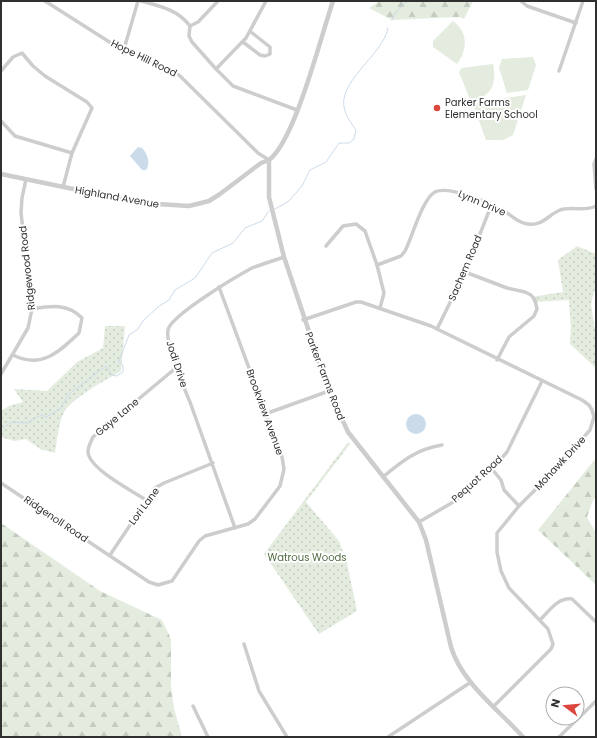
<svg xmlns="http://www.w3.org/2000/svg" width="597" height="738" font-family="Poppins,sans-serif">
	<defs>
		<pattern id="forest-firs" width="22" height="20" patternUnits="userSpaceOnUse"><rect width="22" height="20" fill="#e4ecdf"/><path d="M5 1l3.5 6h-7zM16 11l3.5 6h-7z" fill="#c4cbc0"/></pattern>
		<pattern id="park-dots" width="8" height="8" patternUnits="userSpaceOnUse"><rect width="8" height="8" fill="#e4ecdf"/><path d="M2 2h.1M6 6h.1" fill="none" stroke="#c4cbc0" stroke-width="1.8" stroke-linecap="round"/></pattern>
	</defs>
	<rect width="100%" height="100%" fill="#fff"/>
	<g fill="#e4ecdf">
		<path d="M453,21C468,32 468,49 457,64L433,47V41Z"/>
		<polygon points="533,57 536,65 528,90 507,93 499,68 502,59"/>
		<path d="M493,64C497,83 492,96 471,102L459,72L462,68Z"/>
		<polygon points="526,95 513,135 503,140 486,140 474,107 478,102"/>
	</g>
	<g fill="url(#forest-firs)">
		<polygon points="380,1 473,1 464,19 460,17 392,20 369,8"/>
		<polygon points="596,458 596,498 593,500 587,517 596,533 596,585 538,530"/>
		<polygon points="1,523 100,591 162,620 171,639 171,687 174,708 182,737 1,737"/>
	</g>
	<g fill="url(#park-dots)">
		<polygon points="577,246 596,254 596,285 591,304 596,337 596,368 570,344 571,328 569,300 533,302 531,297 563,292 558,260"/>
		<path d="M105,326H125L121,371C106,380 78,395 67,408C59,416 57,442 55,453L40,449L26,439L14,441L1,437V411L9,406L23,402L14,389L47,391L77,362L103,348Z"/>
		<polygon points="348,442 350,444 306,502 339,541 347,563 357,611 319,634 264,554"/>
	</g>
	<g fill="#ccdbea">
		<path d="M138,147L142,148C147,153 151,163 146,170H142L130,156Z"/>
		<circle cx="416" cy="424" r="10"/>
	</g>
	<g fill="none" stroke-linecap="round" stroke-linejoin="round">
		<g stroke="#ccdbea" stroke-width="1">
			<polyline points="392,20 396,12 407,1"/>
			<path d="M275,209L289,201L302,186L310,170L326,162L339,143H349L354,139L356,130C352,124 347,118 345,111C335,82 383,56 388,28"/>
			<polyline points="1,429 12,422 27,423 41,415 46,417 60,409 69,394 106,366 112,375 116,376 123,372 123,366 119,361 129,335 138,329 143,321 158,307 169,300 175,290 195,278 212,253 233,243 245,228 262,221 269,211"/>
		</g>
		<g stroke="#cdcdcd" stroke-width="3.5">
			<polyline points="45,1 111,43 179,75 258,153 269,160"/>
			<path d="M141,1C160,6 178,10 190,26L189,36L192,42L216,69L233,86L297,110"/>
			<polyline points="521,1 527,6 576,23"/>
			<polyline points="190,26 198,22 218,1"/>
			<polyline points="243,42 260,55 265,56 270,54 270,47 251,32"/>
			<polyline points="124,49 138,1"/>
			<polyline points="216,69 246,38 266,1"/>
			<polyline points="1,71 13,57 22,53 33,66 45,76 87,102 92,108 72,153 15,136 1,121"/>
			<polyline points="559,71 583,1"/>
			<polyline points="596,159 594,164 596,189"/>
			<polyline points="63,187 72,153"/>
			<polyline points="326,246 343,226 356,224 365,231 377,265 384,293 380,308"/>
			<path d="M377,265L401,256L405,251C412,238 422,199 435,192C448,185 489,203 502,210C511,214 517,223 528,224C543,226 548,215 560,210C572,206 584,212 596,206"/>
			<polyline points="465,272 507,288 525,292 531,295 535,300 537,309 534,316 509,337 497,360"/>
			<polyline points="303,320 356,302 361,302 431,326 582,400 589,405 592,410 594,417 590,430 548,477 519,506 497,533 497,552 501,571 509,588 548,629 553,644 551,649 494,706"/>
			<polyline points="437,329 465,272 491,206"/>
			<path d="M13,355C41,369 58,353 79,333L82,318C67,303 51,306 32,309"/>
			<polyline points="1,374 28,328 32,309 21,213 22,198 26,179"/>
			<polyline points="265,414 329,391"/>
			<polyline points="492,469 501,480 504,490 519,506"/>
			<path d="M383,477C402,461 417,449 442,445"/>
			<polyline points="1,483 149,582 158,585 172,581 199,541 205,536 248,524 255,519 280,486 284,469 282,457 219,287"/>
			<path d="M146,500C133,491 89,469 88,452C88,446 91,442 93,437L177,367"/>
			<polyline points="419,522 455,501 492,469 507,452 542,381"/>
			<path d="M235,528C220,486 205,444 190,402C184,388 165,344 168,330C170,316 237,276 252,268C262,264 273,261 284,257"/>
			<polyline points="110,555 155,488 164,483 213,463"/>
			<path d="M540,620C549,611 558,597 572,599L596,622"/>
			<polyline points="244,644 259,691 287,737"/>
			<polyline points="193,706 208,737"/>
			<polyline points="388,737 471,682"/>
			<polyline points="559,737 596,701"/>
		</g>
		<g stroke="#cdcdcd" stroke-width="4.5">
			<path d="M333,1C321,36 295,141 269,160V197L284,257L329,391L348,432L419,522L426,540L451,647C462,683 498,709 523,737"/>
			<polyline points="1,174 141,203 189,206 209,201 220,194 261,163 269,160"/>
		</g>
	</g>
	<circle fill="#db473d" stroke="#fff" stroke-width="1.5" cx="437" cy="108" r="4"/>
	<g text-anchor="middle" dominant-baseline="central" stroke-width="4" stroke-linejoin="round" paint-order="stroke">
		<g font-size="10" fill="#303030" stroke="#fff">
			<text transform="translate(144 58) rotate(26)">Hope Hill Road</text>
			<text transform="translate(117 197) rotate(10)">Highland Avenue</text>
			<text transform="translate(482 203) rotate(23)">Lynn Drive</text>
			<text transform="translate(27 268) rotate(-96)">Ridgewood Road</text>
			<text transform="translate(465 268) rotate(-67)">Sachem Road</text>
			<text transform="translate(177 364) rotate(72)">Jodi Drive</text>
			<text transform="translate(325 376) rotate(69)">Parker Farms Road</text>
			<text transform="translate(265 412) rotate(70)">Brookview Avenue</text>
			<text transform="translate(117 417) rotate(-40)">Gaye Lane</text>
			<text transform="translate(560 463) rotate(-47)">Mohawk Drive</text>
			<text transform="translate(477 479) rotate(-42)">Pequot Road</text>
			<text transform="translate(144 506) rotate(-53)">Lori Lane</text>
			<text transform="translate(56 519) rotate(34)">Ridgenoll Road</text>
		</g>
		<g font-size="10" fill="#303030" stroke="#fff" text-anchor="start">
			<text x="445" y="102">Parker Farms<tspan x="445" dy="12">Elementary School</tspan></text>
		</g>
		<g font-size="10" fill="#4d693f" stroke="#fff">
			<text x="307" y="557">Watrous Woods</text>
		</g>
	</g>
	<rect width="597" height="738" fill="none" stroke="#303030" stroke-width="4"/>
	<g transform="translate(565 706) rotate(286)"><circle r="19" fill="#ffffff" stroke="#acacac"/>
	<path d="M0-3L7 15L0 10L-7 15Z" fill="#db473d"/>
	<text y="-6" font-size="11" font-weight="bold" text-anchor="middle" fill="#303030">N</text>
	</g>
</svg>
